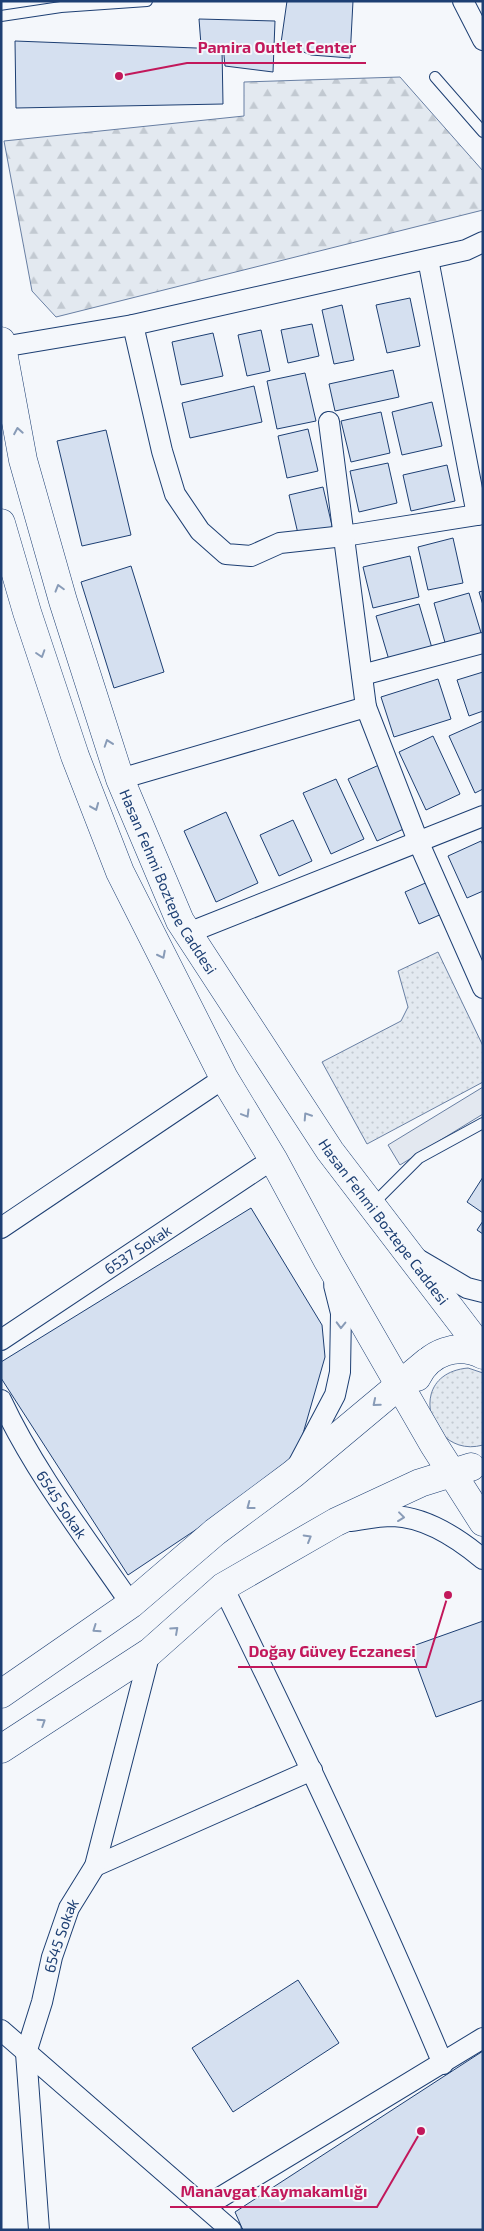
<svg xmlns="http://www.w3.org/2000/svg" width="484" height="2231" font-family="'Exo 2',sans-serif">
	<defs>
		<pattern id="grass-dots" width="8" height="8" patternUnits="userSpaceOnUse" patternTransform="scale(1.25)"><rect width="8" height="8" fill="#e3e9f0"/><path d="M2 2h.1M6 6h.1" fill="none" stroke="#c2c9d1" stroke-width="1.8" stroke-linecap="round"/></pattern>
		<pattern id="forest-firs" width="22" height="20" patternUnits="userSpaceOnUse" patternTransform="scale(1.25)"><rect width="22" height="20" fill="#e3e9f0"/><path d="M5 1l3.5 6h-7zM16 11l3.5 6h-7z" fill="#c2c9d1"/></pattern>
	</defs>
	<rect width="100%" height="100%" fill="#f4f7fb"/>
	<g fill="url(#grass-dots)" stroke="#687fa3">
		<polygon points="438,952 483,1046 483,1082 367,1144 322,1062 401,1021 408,1007 398,971"/>
		<path d="M468,1368L483,1373V1445C430,1460 403,1374 468,1368Z"/>
	</g>
	<polygon fill="url(#forest-firs)" stroke="#687fa3" points="400,77 483,171 483,210 56,317 32,291 4,141 244,116 244,82"/>
	<polygon fill="#e3e8f0" stroke="#687fa3" points="483,1087 483,1114 400,1165 388,1145"/>
	<g fill="#d5e0f0" stroke="#1d3f73">
		<polygon points="287,1 353,1 350,58 311,55 281,43"/>
		<polygon points="199,19 275,21 273,72 225,66 223,45 201,45"/>
		<polygon points="15,41 222,49 223,104 16,108"/>
		<polygon points="410,298 420,346 387,353 376,305"/>
		<polygon points="342,305 354,360 334,364 322,310"/>
		<polygon points="312,324 319,356 288,363 281,330"/>
		<polygon points="261,330 270,371 247,376 238,335"/>
		<polygon points="213,333 223,376 181,385 172,342"/>
		<polygon points="393,370 399,397 335,411 329,384"/>
		<polygon points="305,373 316,421 277,429 267,381"/>
		<polygon points="254,386 262,422 190,438 182,403"/>
		<polygon points="432,402 442,446 402,455 392,412"/>
		<polygon points="381,412 390,453 351,462 341,421"/>
		<polygon points="308,429 318,471 287,478 278,436"/>
		<polygon points="106,430 131,535 82,546 57,441"/>
		<polygon points="388,463 397,503 359,512 350,471"/>
		<polygon points="447,465 455,501 411,511 403,475"/>
		<polygon points="323,487 333,530 299,538 289,495"/>
		<polygon points="453,538 463,583 428,590 418,547"/>
		<polygon points="410,556 419,597 373,608 363,567"/>
		<polygon points="131,566 164,672 114,688 81,582"/>
		<polygon points="483,591 483,605 479,592"/>
		<polygon points="469,593 482,636 446,646 434,603"/>
		<polygon points="419,604 432,648 389,660 376,616"/>
		<polygon points="483,672 483,711 469,716 457,680"/>
		<polygon points="438,679 451,719 394,737 381,697"/>
		<polygon points="483,721 483,789 475,793 449,736"/>
		<polygon points="433,736 460,794 426,810 399,752"/>
		<polygon points="379,765 408,827 377,841 348,779"/>
		<polygon points="336,779 364,839 331,854 303,793"/>
		<polygon points="226,812 258,883 216,902 184,831"/>
		<polygon points="293,820 312,861 279,876 260,835"/>
		<polygon points="481,841 483,845 483,891 467,898 448,856"/>
		<polygon points="430,881 444,913 419,924 405,892"/>
		<polygon points="483,1177 483,1213 467,1202"/>
		<polygon points="251,1208 322,1325 325,1357 298,1451 272,1479 128,1575 1,1378 1,1362"/>
		<polygon points="483,1221 483,1234 477,1230"/>
		<polygon points="483,1621 483,1700 436,1717 410,1647"/>
		<polygon points="298,1980 339,2043 233,2112 192,2048"/>
		<polygon points="483,2051 483,2230 244,2230 242,2228 235,2212"/>
	</g>
	<g fill="none" stroke-linecap="round" stroke-linejoin="round">
		<defs>
			<g id="lane">
				<polyline points="1,16 61,7 147,1"/>
				<polyline points="435,77 483,132"/>
				<polyline points="373,1204 419,1158 483,1123"/>
			</g>
			<g id="street">
				<polyline points="463,1 483,40"/>
				<polyline points="428,259 477,515"/>
				<polyline points="133,325 162,451 175,494 200,531 226,554 251,556 280,543 344,536 483,514"/>
				<polyline points="2,347 133,325 466,250 483,242"/>
				<polyline points="362,675 483,643"/>
				<polyline points="366,707 418,841 483,988"/>
				<polyline points="120,779 366,707 329,422"/>
				<polyline points="188,933 483,816"/>
				<polyline points="1,1228 224,1078"/>
				<polyline points="416,1258 467,1288 483,1292"/>
				<path id="s1" d="M1,1340L273,1159"/>
				<path id="s2" d="M1,1400C35,1473 86,1538 131,1604"/>
				<polyline points="298,1465 335,1395 340,1372 341,1313 334,1285"/>
				<path d="M350,1521C364,1519 379,1516 393,1516C425,1517 459,1539 483,1559"/>
				<path d="M223,1587C300,1744 375,1902 443,2064"/>
				<polyline points="95,1866 312,1770"/>
				<polyline points="1,2030 231,2230"/>
				<polyline points="206,2206 483,2038"/>
				<path id="s3" d="M39,2230L26,2053L42,2002L52,1957L69,1908L95,1866L150,1652"/>
			</g>
			<g id="secondary">
				<path id="s4" d="M1,341L23,460L63,601L120,779L180,921L330,1151L483,1351"/>
				<polyline points="1,523 27,612 75,756 120,872 224,1078 273,1159 328,1261 434,1445 483,1522"/>
				<path d="M417,1377C429,1352 458,1342 483,1355"/>
				<polyline points="1,1694 131,1604 215,1532 293,1474 427,1362"/>
				<polyline points="1,1749 150,1652 223,1587 336,1522 420,1483 471,1467"/>
			</g>
		</defs>
		<use href="#lane" stroke="#1d3f73" stroke-width="12"/>
		<use href="#street" stroke="#1d3f73" stroke-width="22"/>
		<use href="#secondary" stroke="#1d3f73" stroke-width="29"/>
		<use href="#lane" stroke="#f4f7fb" stroke-width="10"/>
		<use href="#street" stroke="#f4f7fb" stroke-width="20"/>
		<use href="#secondary" stroke="#f4f7fb" stroke-width="28"/>
	</g>
	<defs><path id="oneway-chevron" d="M-2-3.5L2.5 0L-2 3.5" fill="none" stroke-width="1.6" stroke-linecap="round" stroke-linejoin="round" transform="scale(1.25)"/></defs>
	<g stroke="#889bb7">
		<use href="#oneway-chevron" transform="translate(18 431) rotate(-100)"/>
		<use href="#oneway-chevron" transform="translate(59 588) rotate(-106)"/>
		<use href="#oneway-chevron" transform="translate(41 654) rotate(72)"/>
		<use href="#oneway-chevron" transform="translate(108 743) rotate(-109)"/>
		<use href="#oneway-chevron" transform="translate(95 807) rotate(68)"/>
		<use href="#oneway-chevron" transform="translate(162 955) rotate(63)"/>
		<use href="#oneway-chevron" transform="translate(246 1114) rotate(59)"/>
		<use href="#oneway-chevron" transform="translate(307 1116) rotate(-123)"/>
		<use href="#oneway-chevron" transform="translate(341 1325) rotate(91)"/>
		<use href="#oneway-chevron" transform="translate(376 1403) rotate(140)"/>
		<use href="#oneway-chevron" transform="translate(250 1506) rotate(143)"/>
		<use href="#oneway-chevron" transform="translate(401 1517) rotate(7)"/>
		<use href="#oneway-chevron" transform="translate(308 1538) rotate(-30)"/>
		<use href="#oneway-chevron" transform="translate(96 1629) rotate(145)"/>
		<use href="#oneway-chevron" transform="translate(175 1630) rotate(-42)"/>
		<use href="#oneway-chevron" transform="translate(42 1722) rotate(-33)"/>
	</g>
	<g text-anchor="middle" dominant-baseline="central" stroke-width="4" stroke-linejoin="round" paint-order="stroke">
		<g font-size="15" fill="#1d3f73" stroke="#f4f7fb">
			<text stroke="none"><textPath href="#s4" startOffset="568">Hasan Fehmi Boztepe Caddesi</textPath></text>
			<text stroke="none"><textPath href="#s4" startOffset="972">Hasan Fehmi Boztepe Caddesi</textPath></text>
			<text stroke="none"><textPath href="#s1" startOffset="164">6537 Sokak</textPath></text>
			<text stroke="none"><textPath href="#s2" startOffset="121">6545 Sokak</textPath></text>
			<text stroke="none"><textPath href="#s3" startOffset="300">6545 Sokak</textPath></text>
		</g>
	</g>
	<path fill="none" stroke="#c2185b" stroke-width="2" d="M119 76L187 63H366M448 1595L426 1667H238M421 2131L377 2207H170"/>
	<g fill="#c2185b" stroke="#f4f7fb" stroke-width="2">
		<circle cx="119" cy="76" r="5"/>
		<circle cx="448" cy="1595" r="5"/>
		<circle cx="421" cy="2131" r="5"/>
	</g>
	<g font-size="16" text-anchor="middle" font-weight="bold" fill="#c2185b" stroke="#f4f7fb" stroke-width="4" stroke-linejoin="round" paint-order="stroke">
		<text x="277" y="53">Pamira Outlet Center</text>
		<text x="332" y="1657">Doğay Güvey Eczanesi</text>
		<text x="274" y="2197">Manavgat Kaymakamlığı</text>
	</g>
	<rect width="484" height="2231" fill="none" stroke="#1d3f73" stroke-width="5"/>
</svg>
